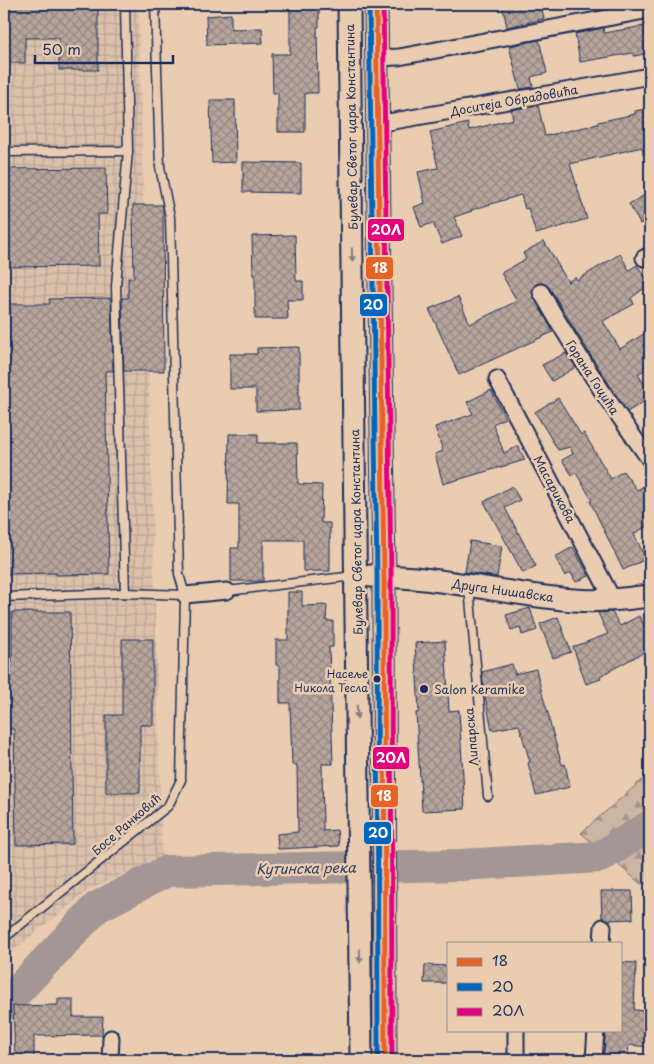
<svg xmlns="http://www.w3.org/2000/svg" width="654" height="1064" font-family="'Playpen Sans',sans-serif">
	<defs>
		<pattern id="industrial-grid" width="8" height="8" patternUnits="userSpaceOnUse" patternTransform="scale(1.25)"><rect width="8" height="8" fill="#dbc0aa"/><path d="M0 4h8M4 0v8" fill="none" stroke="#bba595"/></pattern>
		<pattern id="forest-firs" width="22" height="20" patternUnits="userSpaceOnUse" patternTransform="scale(1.25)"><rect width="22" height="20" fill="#ccb5a4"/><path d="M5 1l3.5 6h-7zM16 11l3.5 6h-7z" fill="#a59489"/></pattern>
		<pattern id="building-cross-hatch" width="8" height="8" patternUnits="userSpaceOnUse" patternTransform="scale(1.25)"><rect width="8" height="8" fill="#b7a59c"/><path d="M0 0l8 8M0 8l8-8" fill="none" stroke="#948782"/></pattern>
	</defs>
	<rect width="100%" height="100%" fill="#eaccb0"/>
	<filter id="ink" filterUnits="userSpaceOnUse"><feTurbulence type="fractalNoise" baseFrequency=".02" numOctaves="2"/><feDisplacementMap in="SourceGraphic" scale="10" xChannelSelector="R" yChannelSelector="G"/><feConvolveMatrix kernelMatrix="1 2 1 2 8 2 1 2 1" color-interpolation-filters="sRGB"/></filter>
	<g filter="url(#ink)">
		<polygon fill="url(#industrial-grid)" points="4,4 138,4 162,856 89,890 4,958"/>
		<polygon fill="url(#forest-firs)" stroke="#747281" points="650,773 650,882 641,884 581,833"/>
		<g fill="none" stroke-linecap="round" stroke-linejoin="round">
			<polyline stroke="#a39694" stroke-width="32" points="4,1005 97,907 167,871 461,865 600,857 650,826"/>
		</g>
		<g fill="url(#building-cross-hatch)" stroke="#1b2f5e">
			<polygon points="4,4 98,4 98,70 59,70 59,38 25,38 25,63 4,63"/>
			<polygon points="290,4 319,4 319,27 317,27 318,93 305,93 305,132 278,132 278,93 273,93 272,54 290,54"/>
			<polygon points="502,4 541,4 544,19 507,27"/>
			<polygon points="231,14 231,29 262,28 263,43 207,45 206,16"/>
			<polygon points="650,25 650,53 634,56 633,53 580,62 575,34 603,28 604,33"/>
			<polygon points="539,40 547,73 531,77 533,87 520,89 509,46"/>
			<polygon points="210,100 235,100 236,162 212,163"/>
			<polygon points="538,105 545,136 598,124 598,122 635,114 635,111 650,108 650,153 643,154 642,147 570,164 587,219 536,234 528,208 525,209 521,195 471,210 472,211 454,217 462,236 442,244 433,223 421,227 414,207 425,203 418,172 438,168 430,132 468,123 469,130 513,119 511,110"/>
			<polygon points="243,162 301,163 301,193 243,192"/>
			<polygon points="106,168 107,214 98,214 99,266 4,267 4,169"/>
			<polygon points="650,192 650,218 640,224 629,204"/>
			<polygon points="133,205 162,205 163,208 164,371 124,371 122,298 128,298 128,278 134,278"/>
			<polygon points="295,235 296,281 303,281 303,300 287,300 288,319 255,319 255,274 253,274 252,236"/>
			<polygon points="544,241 568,282 575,277 577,280 620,254 629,270 637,265 650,284 631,298 634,304 603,321 620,349 650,330 650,366 638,374 650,394 650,398 627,412 588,351 549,287 541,283 536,284 532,292 553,332 459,375 429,309 458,297 470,324 517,301 501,273 526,259 523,253"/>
			<polygon points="111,298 113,371 105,371 109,574 56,575 56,573 4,574 4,304 50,304 49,299"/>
			<polygon points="299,347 299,410 256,411 256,389 230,389 230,354 257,354 257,348"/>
			<polygon points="566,353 576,367 552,381 542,365"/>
			<polygon points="491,390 505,418 493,424 504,453 518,446 525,460 443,484 435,454 443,451 435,427 473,414 467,402"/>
			<polygon points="558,398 581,435 584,433 611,479 623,471 637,490 650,482 650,524 634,534 646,559 623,570 590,501 592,500 576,473 572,475 562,460 573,454 570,447 558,450 535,412"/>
			<polygon points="229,434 258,434 258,443 297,443 298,484 322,485 321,523 330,523 330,571 303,571 303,540 263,540 263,581 231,581 231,548 239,548 239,504 228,504"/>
			<polygon points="512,486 520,500 505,508 536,566 523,573 484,502"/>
			<polygon points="470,541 502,546 497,577 465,572"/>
			<polygon points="573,547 589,576 576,582 571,573 565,576 555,557"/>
			<polygon points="288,592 302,592 302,606 327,605 326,621 333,621 333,647 329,647 333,764 322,764 323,831 337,830 339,846 278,849 277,834 298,832 297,765 292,765 290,703 280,703 280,665 276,665 276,640 288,640"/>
			<polygon points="530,608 537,630 522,635 520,627 511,630 506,615"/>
			<polygon points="12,612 70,612 73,844 16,845 14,729 4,729 4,661 12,661"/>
			<polygon points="612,612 620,626 639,616 650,636 650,649 600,676 601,679 586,684 573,647 608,634 598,613"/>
			<polygon points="558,617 571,652 553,658 540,624"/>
			<polygon points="122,639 153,639 153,725 140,725 140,793 106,793 106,715 122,715"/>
			<polygon points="445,641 449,711 459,710 465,809 422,811 416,713 419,712 415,643"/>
			<polygon points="512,664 515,674 536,669 543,697 550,720 549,720 562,765 565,764 570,787 536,795 528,763 530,762 519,725 492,730 484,691 482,672"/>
			<polygon points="601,891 632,891 633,919 609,920 602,918"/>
			<polygon points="620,962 636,963 634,1010 650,1011 650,1047 629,1045 627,1060 603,1060 606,1030 620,1030"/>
			<polygon points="425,965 448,966 448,983 424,983"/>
			<polygon points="58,999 73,999 73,1017 103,1017 102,1035 34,1036 34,1060 15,1060 13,1006 58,1005"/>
		</g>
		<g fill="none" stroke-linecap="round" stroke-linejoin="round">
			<defs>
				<g id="lane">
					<polyline points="125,4 128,151 116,286 125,593"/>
					<polyline points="4,152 128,151"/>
					<polyline points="469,588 488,796"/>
					<polyline points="227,591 354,576"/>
					<polyline points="4,597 125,593 185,595"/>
					<polyline points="4,938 168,806 181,780 185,595 179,574 170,217 160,167 155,4"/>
				</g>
				<g id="street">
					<polyline points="376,58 399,57 650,10"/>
					<polyline points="377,124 650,76"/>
					<polyline points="644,258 650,255"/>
					<path d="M541,292C574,350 611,406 650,460"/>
					<polyline points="497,379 613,600"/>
					<polyline points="185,595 227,591"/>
					<polyline points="602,943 603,927"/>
					<polyline points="110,1060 111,1038"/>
					<polyline points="516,1060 516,1030"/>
					<polyline points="594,1060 596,1030"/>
				</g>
				<g id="secondary">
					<polyline points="349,4 361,1060"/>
					<polyline points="376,4 384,576 385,1060"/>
					<path d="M370,576C438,575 506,595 574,600C599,602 625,599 650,596"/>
				</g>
			</defs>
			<use href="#lane" stroke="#1b2f5e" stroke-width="11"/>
			<use href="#street" stroke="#1b2f5e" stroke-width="19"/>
			<use href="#secondary" stroke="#1b2f5e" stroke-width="25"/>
			<use href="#lane" stroke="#eaccb0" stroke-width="8"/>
			<use href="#street" stroke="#eaccb0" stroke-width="15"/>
			<use href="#secondary" stroke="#eaccb0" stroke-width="21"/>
			<defs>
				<polyline id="bus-1" points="376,4 384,576 385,1060"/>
				<polyline id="bus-2" points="369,4 377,576 378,1060"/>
				<polyline id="bus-3" points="383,4 391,576 392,1060"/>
			</defs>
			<use href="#bus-1" stroke="#eaccb0" stroke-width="9"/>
			<use href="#bus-2" stroke="#eaccb0" stroke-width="9"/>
			<use href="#bus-3" stroke="#eaccb0" stroke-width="9"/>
			<use href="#bus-1" stroke="#e76225" stroke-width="5"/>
			<use href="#bus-2" stroke="#0065bd" stroke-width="5"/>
			<use href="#bus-3" stroke="#e5007d" stroke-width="5"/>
		</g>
		<defs><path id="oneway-solid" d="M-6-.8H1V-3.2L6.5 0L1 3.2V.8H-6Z" transform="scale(1.25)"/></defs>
		<g fill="#827e87">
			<use href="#oneway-solid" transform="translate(352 255) rotate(89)"/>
			<use href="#oneway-solid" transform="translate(357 712) rotate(89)"/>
			<use href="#oneway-solid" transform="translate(360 956) rotate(89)"/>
		</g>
	</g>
	<g fill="#1b2f5e" stroke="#eaccb0" stroke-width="2">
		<circle cx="377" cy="679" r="4.5"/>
		<circle cx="424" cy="689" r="5"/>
	</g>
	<g text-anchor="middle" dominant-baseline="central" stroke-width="5" stroke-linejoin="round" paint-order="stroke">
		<g font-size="11" fill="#1b2f5e" stroke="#eaccb0" text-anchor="end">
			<text x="368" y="673">Насеље<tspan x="368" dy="14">Никола Тесла</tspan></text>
		</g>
		<g font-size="12" fill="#1b2f5e" stroke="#eaccb0">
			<text transform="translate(514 100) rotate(-10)">Доситеја Обрадовића</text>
			<text transform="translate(351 127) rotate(-91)">Булевар Светог цара Константина</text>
			<text transform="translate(593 377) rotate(57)">Горана Гоцића</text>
			<text transform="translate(555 489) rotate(62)">Масарикова</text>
			<text transform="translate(356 532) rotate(-91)">Булевар Светог цара Константина</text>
			<text transform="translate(503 590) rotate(8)">Друга Нишавска</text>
			<text transform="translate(471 737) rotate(-95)">Липарска</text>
			<text transform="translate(126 824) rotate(-41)">Босе Ранковић</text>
		</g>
		<g font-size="12" fill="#1b2f5e" stroke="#eaccb0" text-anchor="start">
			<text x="434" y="689">Salon Keramike</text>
		</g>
		<g font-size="14" font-style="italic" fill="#2f3e66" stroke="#eaccb0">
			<text transform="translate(306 868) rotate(-1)">Кутинска река</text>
		</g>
	</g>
	<g stroke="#eaccb0" stroke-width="2">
		<rect x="367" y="218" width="38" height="24" rx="5" fill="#e5007d"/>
		<rect x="365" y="256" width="29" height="24" rx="5" fill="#e76225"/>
		<rect x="359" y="293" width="29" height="24" rx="5" fill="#0065bd"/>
		<rect x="372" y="746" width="38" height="24" rx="5" fill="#e5007d"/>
		<rect x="370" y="784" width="29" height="24" rx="5" fill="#e76225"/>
		<rect x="363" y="821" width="29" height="24" rx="5" fill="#0065bd"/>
	</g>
	<g font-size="14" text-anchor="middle" font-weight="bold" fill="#fff">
		<text x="386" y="235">20Л</text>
		<text x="380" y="273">18</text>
		<text x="373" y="310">20</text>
		<text x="391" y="763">20Л</text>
		<text x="384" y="801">18</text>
		<text x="378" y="838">20</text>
	</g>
	<rect width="654" height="1064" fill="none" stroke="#eaccb0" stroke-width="20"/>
	<rect x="10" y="10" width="634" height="1044" fill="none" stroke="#1b2f5e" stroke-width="2" filter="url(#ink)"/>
	<rect x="447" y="942" width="175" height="90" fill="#eaccb0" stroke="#978d8f"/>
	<rect x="457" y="958" width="25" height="8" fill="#e76225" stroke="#978d8f"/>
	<text x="492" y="966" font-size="15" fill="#1b2f5e">18</text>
	<rect x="457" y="983" width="25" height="8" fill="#0065bd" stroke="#978d8f"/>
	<text x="492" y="992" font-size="15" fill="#1b2f5e">20</text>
	<rect x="457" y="1008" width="25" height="8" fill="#e5007d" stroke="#978d8f"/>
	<text x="492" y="1016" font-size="15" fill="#1b2f5e">20Л</text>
	<path d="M35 55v8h138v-8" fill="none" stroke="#1b2f5e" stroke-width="2.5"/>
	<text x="42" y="55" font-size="15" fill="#1b2f5e" stroke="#eaccb0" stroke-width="4" paint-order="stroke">50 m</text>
</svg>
